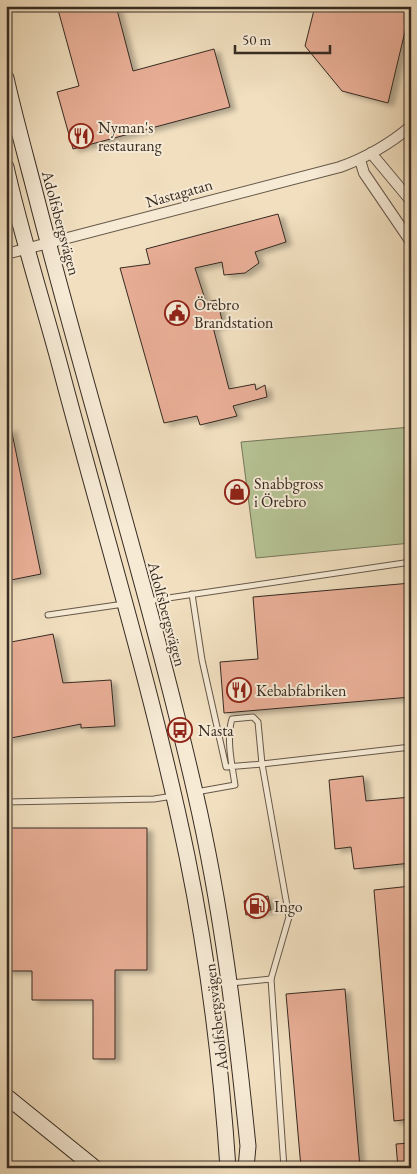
<svg xmlns="http://www.w3.org/2000/svg" width="417" height="1174" font-family="'EB Garamond',serif">
	<defs>
		<filter id="shadow"><feDropShadow dx="5.5" dy="3" stdDeviation="2.5" flood-color="#0004"/></filter>
	</defs>
	<rect width="100%" height="100%" fill="#f1dfbf"/>
	<filter id="stains"><feTurbulence type="fractalNoise" baseFrequency=".004" numOctaves="4"/><feColorMatrix values="0 0 0 0 .2 0 0 0 0 .09 0 0 0 0 .02 0 0 0 .5 -.17"/></filter>
	<radialGradient id="worn" r=".72"><stop offset=".6" stop-color="#630" stop-opacity="0"/><stop offset="1" stop-color="#630" stop-opacity=".3"/></radialGradient>
	<polygon fill="#b6c395" stroke="#76775c" points="411,427 411,543 256,558 241,442"/>
	<g fill="#e8ae96" stroke="#362b22" filter="url(#shadow)">
		<polygon points="57,6 116,6 133,71 214,49 230,107 73,149 57,92 79,86"/>
		<polygon points="315,6 411,6 388,103 342,91 305,46"/>
		<polygon points="278,214 286,242 255,252 259,263 245,273 224,275 222,262 195,268 206,302 217,300 223,324 213,327 229,389 255,384 256,390 265,385 267,397 233,406 237,416 200,425 197,416 164,423 120,268 150,264 146,249"/>
		<polygon points="11,428 41,574 6,581 6,429"/>
		<polygon points="411,583 411,697 224,713 220,662 258,659 253,597"/>
		<polygon points="53,634 63,683 111,680 115,726 81,728 81,724 6,739 6,643"/>
		<polygon points="363,776 366,801 411,797 411,863 354,869 351,847 335,849 329,780"/>
		<polygon points="6,828 147,828 147,970 115,970 115,1059 93,1059 93,1000 32,1000 32,971 6,971"/>
		<polygon points="411,886 411,1119 394,1121 374,890"/>
		<polygon points="268,896 271,910 246,915 244,901"/>
		<polygon points="345,989 360,1168 301,1168 286,994"/>
		<polygon points="411,1143 411,1168 398,1168 396,1144"/>
	</g>
	<g fill="none" stroke-linecap="round" stroke-linejoin="round">
		<defs>
			<g id="lane">
				<path d="M192,594L202,660L226,767L262,764L258,722L253,717L232,719C226,738 232,765 235,785L196,792"/>
				<polyline points="148,601 411,562"/>
				<polyline points="48,615 124,604"/>
				<polyline points="6,802 154,799 173,796"/>
				<polyline points="271,979 289,917 262,764 411,747"/>
				<polyline points="231,983 271,979 284,1168"/>
			</g>
			<g id="street">
				<polyline points="371,153 411,201"/>
				<polyline points="360,160 364,173 411,242"/>
				<path d="M6,254L340,167C365,158 390,144 411,126"/>
			</g>
			<g id="secondary">
				<path d="M6,78C15,118 26,157 36,196C87,395 149,592 195,792C222,909 236,1027 248,1146L246,1168"/>
				<path d="M6,167C21,234 42,299 60,366C103,529 153,691 187,856C208,959 221,1063 228,1168"/>
				<polyline points="6,1096 95,1168"/>
			</g>
		</defs>
		<use href="#lane" stroke="#655849" stroke-width="7"/>
		<use href="#street" stroke="#655849" stroke-width="12"/>
		<use href="#secondary" stroke="#362b22" stroke-width="17"/>
		<use href="#lane" stroke="#f6ead5" stroke-width="5"/>
		<use href="#street" stroke="#f6ead5" stroke-width="10"/>
		<use href="#secondary" stroke="#f6ead5" stroke-width="15"/>
	</g>
	<defs>
		<symbol id="restaurant-ring" viewBox="-11 -11 22 22"><circle r="9.5" fill="#f6ead5" stroke="#8f2418" stroke-width="1.5"/><path d="M-5-6h1v4h1v-4h1v4h1v-4h1v5L-1.5 .5V6h-2V.5L-5-1ZM5-6V6H3V1.5H1.5Q1.5-4 5-6Z" fill="#8f2418"/></symbol>
		<symbol id="civic-ring" viewBox="-11 -11 22 22"><circle r="9.5" fill="#f6ead5" stroke="#8f2418" stroke-width="1.5"/><path d="M-.6-6.5H3V-4.5H.6V-3L4-1V1h2V6H-6V1h2V-1L-.6-3ZM-1.2 2.5V6h2.4V2.5Z" fill="#8f2418"/></symbol>
		<symbol id="shop-ring" viewBox="-11 -11 22 22"><circle r="9.5" fill="#f6ead5" stroke="#8f2418" stroke-width="1.5"/><path d="M-5-2.5h2.3a2.7 3.5 0 0 1 5.4 0H5L5.5 6h-11ZM-1.5-2.5h3a1.5 2.3 0 0 0-3 0Z" fill="#8f2418"/></symbol>
		<symbol id="bus-ring" viewBox="-11 -11 22 22"><circle r="9.5" fill="#f6ead5" stroke="#8f2418" stroke-width="1.5"/><path d="M-5-6H5V4H4V6H2V4H-2V6H-4V4H-5ZM-3.5-4V0h7V-4ZM-3.5 1.2v1.5H-2V1.2ZM2 1.2v1.5H3.5V1.2Z" fill="#8f2418"/></symbol>
		<symbol id="fuel-ring" viewBox="-11 -11 22 22"><circle r="9.5" fill="#f6ead5" stroke="#8f2418" stroke-width="1.5"/><path d="M-5.5-6h7V0h2V4h1.3V-2.5L3-4.5l.8-.8L6-3V5H2.5V1h-1V6h-7ZM-4.2-4.7v3.2H.2V-4.7Z" fill="#8f2418"/></symbol>
	</defs>
	<g fill-rule="evenodd">
		<use href="#restaurant-ring" x="67" y="122" width="28" height="28"/>
		<use href="#civic-ring" x="163" y="299" width="28" height="28"/>
		<use href="#shop-ring" x="223" y="478" width="28" height="28"/>
		<use href="#restaurant-ring" x="225" y="676" width="28" height="28"/>
		<use href="#bus-ring" x="166" y="716" width="28" height="28"/>
		<use href="#fuel-ring" x="243" y="892" width="28" height="28"/>
	</g>
	<g text-anchor="middle" dominant-baseline="central" stroke-width="4" stroke-linejoin="round" paint-order="stroke">
		<g font-size="16" fill="#362b22" stroke="#f6ead5" text-anchor="start">
			<text x="98" y="127">Nyman's<tspan x="98" dy="18">restaurang</tspan></text>
			<text x="194" y="304">Örebro<tspan x="194" dy="18">Brandstation</tspan></text>
			<text x="254" y="483">Snabbgross<tspan x="254" dy="18">i Örebro</tspan></text>
			<text x="256" y="690">Kebabfabriken</text>
			<text x="198" y="730">Nasta</text>
			<text x="274" y="906">Ingo</text>
		</g>
		<g font-size="16" fill="#362b22" stroke="#f6ead5">
			<text transform="translate(179 193) rotate(-16)">Nastagatan</text>
			<text transform="translate(61 223) rotate(75)">Adolfsbergsvägen</text>
			<text transform="translate(167 614) rotate(75)">Adolfsbergsvägen</text>
			<text transform="translate(216 1017) rotate(-97)">Adolfsbergsvägen</text>
		</g>
	</g>
	<rect width="417" height="1174" fill="none" stroke="#f1dfbf" stroke-width="25"/>
	<rect x="8" y="8" width="402" height="1159" fill="none" stroke="#362b22" stroke-width="2.5"/>
	<rect x="12" y="12" width="392" height="1149" fill="none" stroke="#362b22"/>
	<path d="M235 45v8h95v-8" fill="none" stroke="#362b22" stroke-width="2.5"/>
	<text x="242" y="45" font-size="15" fill="#362b22" stroke="#f6ead5" stroke-width="4" paint-order="stroke">50 m</text>
	<rect width="100%" height="100%" filter="url(#stains)"/>
	<rect width="100%" height="100%" fill="url(#worn)"/>
</svg>
